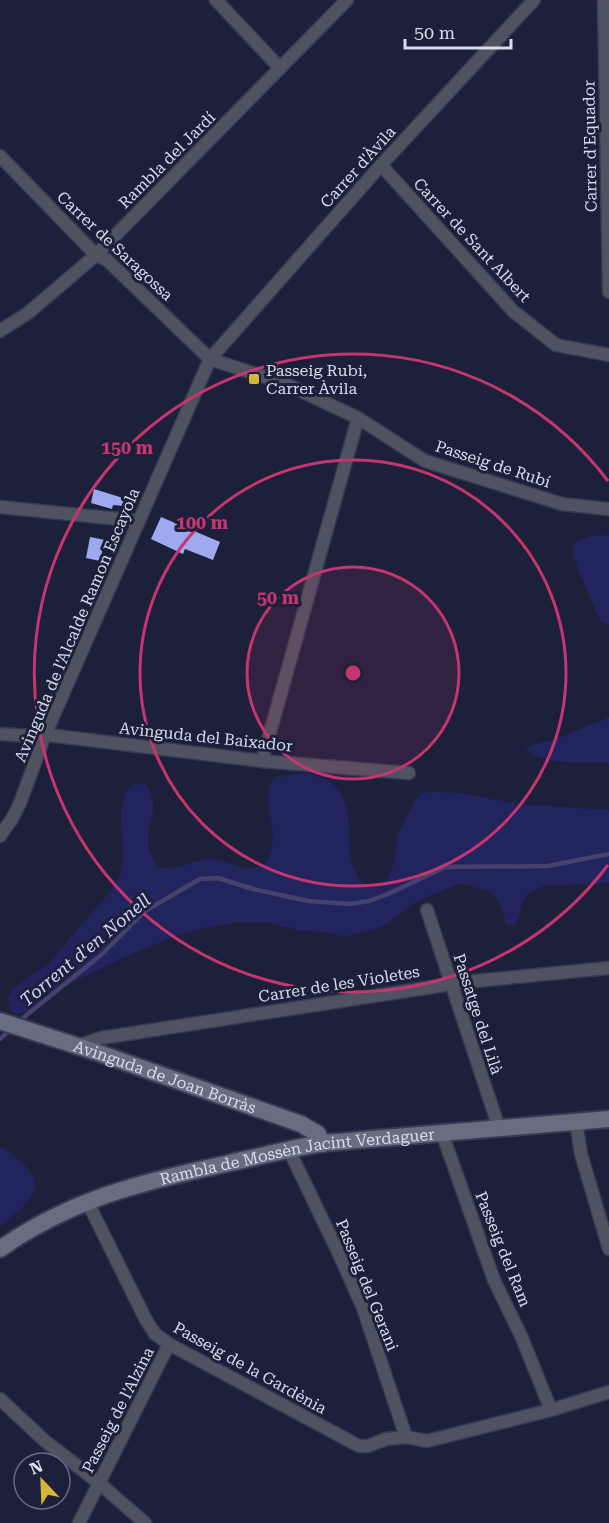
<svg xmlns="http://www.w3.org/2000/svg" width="609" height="1523" font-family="'Roboto Serif',serif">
	<rect width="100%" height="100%" fill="#1c203a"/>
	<g fill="#22255d">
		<polygon points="609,535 609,625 600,620 579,572 573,553 575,542 592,536"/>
		<path d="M609,717V764C580,759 549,769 525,749L533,745L561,737Z"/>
		<path d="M309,773C374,792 331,845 363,884L380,885L388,880L394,863L398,835L414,802L420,794L429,791L459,793L518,804L609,810V883L545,886C515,894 526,907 514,927L506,924L502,907L491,892L464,884L455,885L414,903L384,926L346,937L327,932L302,931L268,923L243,922L207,927L177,935L127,956L46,995L32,1010L16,1014L9,1008L8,998L13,989L48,964L114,887L121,871L123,860L121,813L125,794L131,786L140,783L148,787C161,813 146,821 148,844C149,852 154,860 158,867C180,871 189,860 207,859C223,858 238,869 253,868C283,864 270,822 269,804C268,794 269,786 274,777Z"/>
		<path d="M0,1147C15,1155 46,1177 31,1197C23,1208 10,1218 0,1227Z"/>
	</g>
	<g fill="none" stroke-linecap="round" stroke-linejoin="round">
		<g stroke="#46426b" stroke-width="4.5">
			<polyline points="18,1022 101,955 145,911 200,879 218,878 253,889 308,901 349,904 369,901 388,894 445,867 548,866 609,854"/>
			<polyline points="0,1039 12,1028"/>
		</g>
	</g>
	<g fill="#9eaaef">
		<polygon points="94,489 136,502 135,507 113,505 112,509 91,503"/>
		<polygon points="161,517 220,542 213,560 185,549 183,554 151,539"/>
		<polygon points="90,537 105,540 100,561 86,558"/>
	</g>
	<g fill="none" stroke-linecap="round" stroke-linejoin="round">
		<defs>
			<g id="street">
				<polyline points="216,0 280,68"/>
				<polyline points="604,0 609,292"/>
				<polyline points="0,156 96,255 107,260 210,359 286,384 358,418 425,461 562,504 609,509"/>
				<polyline points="381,165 513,311 556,345 609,355"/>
				<polyline points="0,331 28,313 96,255 347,0"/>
				<polyline points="0,507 139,521"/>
				<polyline points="0,734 30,736 40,734 262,761 409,773"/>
				<polyline points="262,761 358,418"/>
				<polyline points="0,836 12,819 20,803 45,735 210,359 381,165 534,0"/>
				<polyline points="427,910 499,1128"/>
				<polyline points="77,1046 101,1038 465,982 609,968"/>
				<polyline points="576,1122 581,1154 609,1249"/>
				<polyline points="442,1133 494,1280 522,1338 551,1410"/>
				<polyline points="289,1150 340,1256 363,1308 406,1437"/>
				<polyline points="87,1201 146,1320 155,1334 169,1344 359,1446 368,1446 386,1439 406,1437 427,1441 551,1410 609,1392"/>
				<polyline points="0,1399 45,1441 99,1483 145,1523"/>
				<polyline points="79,1523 169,1344"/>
			</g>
			<g id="secondary">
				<path id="s1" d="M0,1021L96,1052L301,1124L318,1134L322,1144"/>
				<path id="s2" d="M0,1249C71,1199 142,1182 225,1164C258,1157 291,1148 324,1143L609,1119"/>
			</g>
		</defs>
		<use href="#street" stroke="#363a53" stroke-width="15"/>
		<use href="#secondary" stroke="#363a53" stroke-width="20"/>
		<use href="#street" stroke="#4f5260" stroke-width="12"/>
		<use href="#secondary" stroke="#686d82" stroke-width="16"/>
	</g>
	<circle cx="353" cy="673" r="106" fill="#c53571" fill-opacity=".12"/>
	<g fill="none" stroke="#c53571" stroke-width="3">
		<circle cx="353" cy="673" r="106"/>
		<circle cx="353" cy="673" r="213"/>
		<path d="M608 865A319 319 0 1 1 608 481"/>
	</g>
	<rect fill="#d3b635" stroke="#1c203a" stroke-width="2" x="248" y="373" width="12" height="12" rx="3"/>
	<g text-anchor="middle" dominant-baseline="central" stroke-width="6" stroke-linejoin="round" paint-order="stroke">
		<g font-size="16" fill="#d8dced" stroke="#1c203a">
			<text transform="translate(590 146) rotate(-91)">Carrer d'Equador</text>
			<text transform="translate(167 160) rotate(-45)">Rambla del Jardí</text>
			<text transform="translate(358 167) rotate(-48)">Carrer d'Àvila</text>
			<text transform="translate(472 240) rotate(47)">Carrer de Sant Albert</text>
			<text transform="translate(115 246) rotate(43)">Carrer de Saragossa</text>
			<text transform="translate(493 464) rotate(18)">Passeig de Rubí</text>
			<text transform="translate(77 625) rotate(-67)">Avinguda de l'Alcalde Ramon Escayola</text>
			<text transform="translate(206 737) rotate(6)">Avinguda del Baixador</text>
			<text transform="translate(339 984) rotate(-9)">Carrer de les Violetes</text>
			<text transform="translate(478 1014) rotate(72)">Passatge del Lilà</text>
			<text stroke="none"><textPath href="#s1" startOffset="174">Avinguda de Joan Borràs</textPath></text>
			<text stroke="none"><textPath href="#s2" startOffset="315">Rambla de Mossèn Jacint Verdaguer</textPath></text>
			<text transform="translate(503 1249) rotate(68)">Passeig del Ram</text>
			<text transform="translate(367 1285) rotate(68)">Passeig del Gerani</text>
			<text transform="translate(250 1368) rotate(29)">Passeig de la Gardènia</text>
			<text transform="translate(118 1410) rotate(-63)">Passeig de l'Alzina</text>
		</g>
		<g font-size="16" fill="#d8dced" stroke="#1c203a" text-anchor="start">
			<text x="266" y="370">Passeig Rubí,<tspan x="266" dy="18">Carrer Àvila</tspan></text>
		</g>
		<g font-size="18" font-style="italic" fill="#ccd4f9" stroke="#1c203a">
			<text transform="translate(85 950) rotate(-40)">Torrent d'en Nonell</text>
		</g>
	</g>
	<circle cx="353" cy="673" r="9" fill="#c53571" stroke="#1c203a" stroke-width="3"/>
	<g font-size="18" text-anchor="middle" font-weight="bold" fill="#c53571" stroke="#1c203a" stroke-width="6" stroke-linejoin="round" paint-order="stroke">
		<text x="127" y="454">150 m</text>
		<text x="202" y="529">100 m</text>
		<text x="278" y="604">50 m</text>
	</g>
	<g transform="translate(42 1481) rotate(337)"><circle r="28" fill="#1c203a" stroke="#676b82" stroke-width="1.5"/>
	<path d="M0-4.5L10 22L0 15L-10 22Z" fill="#d3b635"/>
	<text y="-9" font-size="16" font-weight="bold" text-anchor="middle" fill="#d8dced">N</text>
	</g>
	<path d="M405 39v9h106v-9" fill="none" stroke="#d8dced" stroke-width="3"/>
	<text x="414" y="39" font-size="18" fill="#d8dced" stroke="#1c203a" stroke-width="4.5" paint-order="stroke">50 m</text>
</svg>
